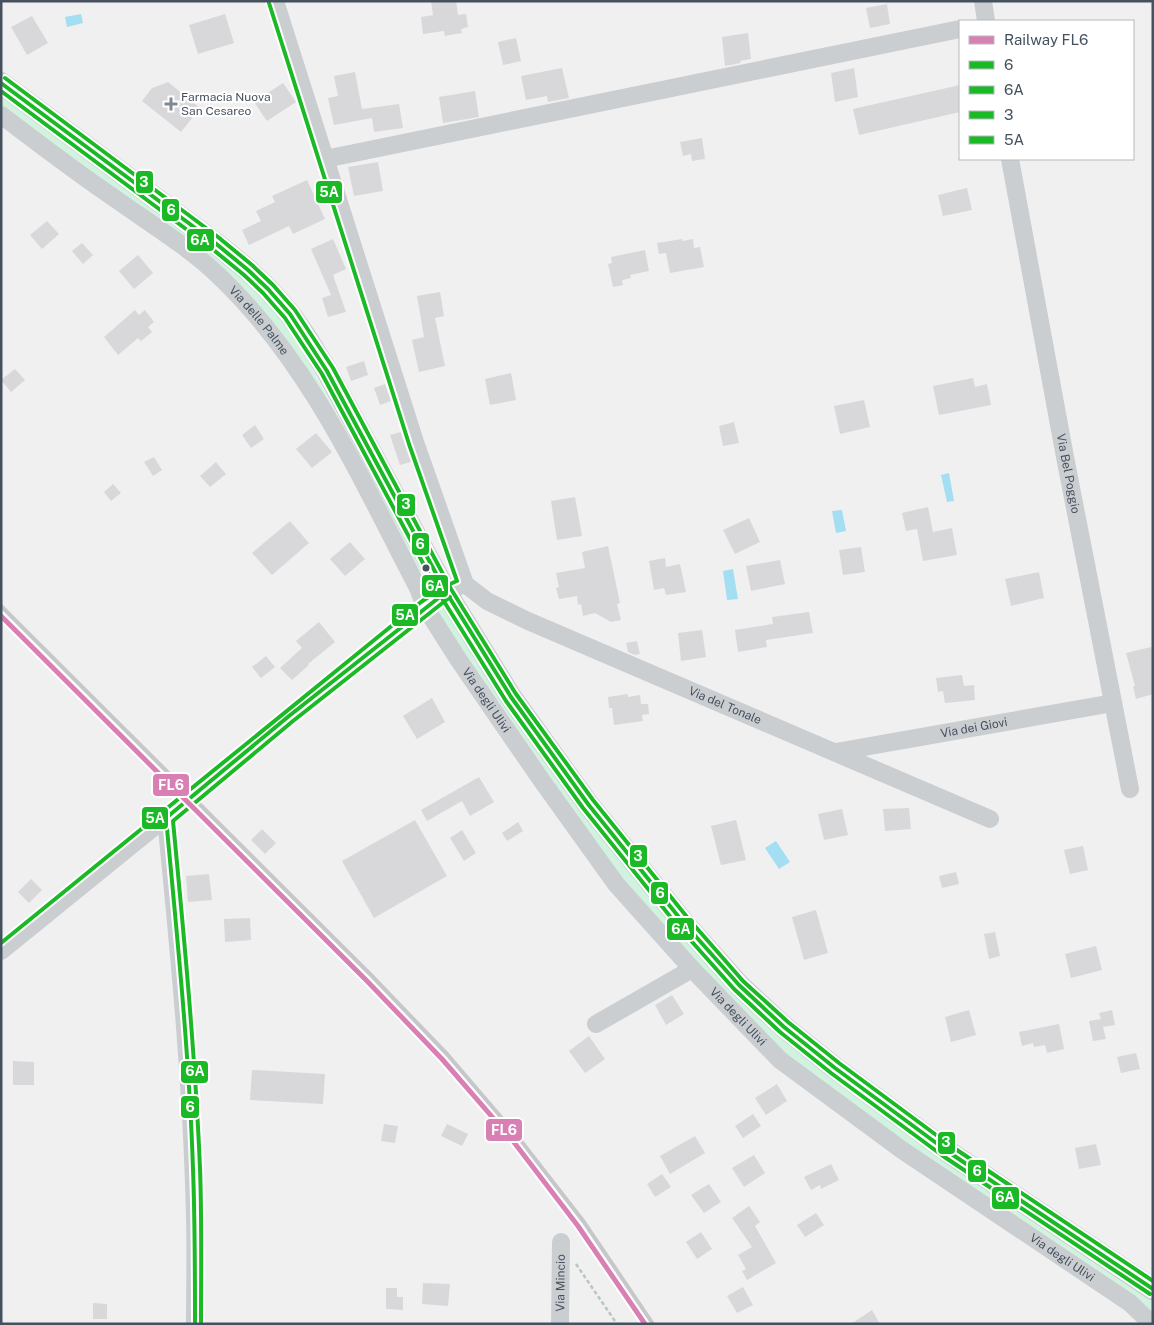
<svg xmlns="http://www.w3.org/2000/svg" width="1154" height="1325" font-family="'Public Sans',sans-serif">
	<rect width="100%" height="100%" fill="#f1f0f0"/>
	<g fill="#d2f2e0">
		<polygon points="1,97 218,256 258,290 293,335 423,570 415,574 242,295 1,112"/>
		<polygon points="443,607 711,968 1147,1297 1153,1301 1153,1320 787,1061 636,902 434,613"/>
	</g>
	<g fill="#a3def3">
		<polygon points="81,14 83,23 67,27 65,17"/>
		<polygon points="949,473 954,501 947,502 941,475"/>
		<polygon points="842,510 846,531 836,533 832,511"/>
		<polygon points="733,569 738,599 727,600 723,571"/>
		<polygon points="776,841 790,862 779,869 765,848"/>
	</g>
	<g fill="#d8d8da">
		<polygon points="431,1 456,1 458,15 466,14 468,27 461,29 462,33 445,36 444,31 423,34 421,17 433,15"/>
		<polygon points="887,4 890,24 870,28 866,8"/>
		<polygon points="225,14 234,43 198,54 189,25"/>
		<polygon points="32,16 48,43 27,55 11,27"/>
		<polygon points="748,33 751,59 740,61 741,63 725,66 722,37"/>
		<polygon points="516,38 521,61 503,65 498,42"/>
		<polygon points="562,68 569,98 548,102 547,96 526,100 521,76"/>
		<polygon points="854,68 858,97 835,102 831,73"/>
		<polygon points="355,72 362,109 399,104 403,128 374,132 372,118 334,125 328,98 338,96 334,76"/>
		<polygon points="168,82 200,108 181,132 142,101 152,88"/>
		<polygon points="283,83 296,102 267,121 254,102"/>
		<polygon points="960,85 960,112 859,135 853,109"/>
		<polygon points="475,91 479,117 443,123 439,97"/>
		<polygon points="702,138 705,159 692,161 691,154 683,156 680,142"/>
		<polygon points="378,162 383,191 354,196 348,167"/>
		<polygon points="307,180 325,219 293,234 289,226 249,245 242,230 261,221 256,211 275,202 272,196"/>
		<polygon points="967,188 972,210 943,216 938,195"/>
		<polygon points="47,221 59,234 42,249 30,235"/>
		<polygon points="333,239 346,269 333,275 346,312 328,317 322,298 331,295 311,249"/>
		<polygon points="682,239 683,241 693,239 694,248 700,247 704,267 670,273 666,253 659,254 657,243"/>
		<polygon points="82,243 93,255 83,264 72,251"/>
		<polygon points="645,250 649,271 630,275 631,278 622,280 623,285 613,287 608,264 612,263 611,257"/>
		<polygon points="138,255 153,273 134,289 119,271"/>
		<polygon points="440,292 444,316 435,318 445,366 419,372 412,340 424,337 417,296"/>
		<polygon points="135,310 139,315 145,310 154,322 148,327 152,332 141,341 138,338 118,355 104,337"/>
		<polygon points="364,361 368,375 351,381 346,367"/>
		<polygon points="15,369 25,380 11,392 1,380"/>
		<polygon points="511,373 516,400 490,405 485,379"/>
		<polygon points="973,378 975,387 987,384 991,405 939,415 933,386"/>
		<polygon points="385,384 391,401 380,405 374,388"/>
		<polygon points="864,400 870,427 840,434 834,406"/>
		<polygon points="734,422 739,443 723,446 719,426"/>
		<polygon points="255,425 264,439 251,448 242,435"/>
		<polygon points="401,432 411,462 400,465 390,435"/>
		<polygon points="316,433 332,452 312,468 296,449"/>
		<polygon points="154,457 162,470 153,476 144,462"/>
		<polygon points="216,462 226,474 210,487 200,476"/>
		<polygon points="113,484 121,493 111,501 104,492"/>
		<polygon points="575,497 582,536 557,540 551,501"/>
		<polygon points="928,507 933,532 952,528 957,555 923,561 917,529 906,531 902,513"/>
		<polygon points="749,518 760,542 735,554 723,530"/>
		<polygon points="290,521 309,543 272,575 252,553"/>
		<polygon points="350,542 365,559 345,576 330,559"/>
		<polygon points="608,546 620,603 617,604 621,620 611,622 595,613 583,616 581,604 578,605 577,596 559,599 556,588 559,587 556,573 585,568 582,552"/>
		<polygon points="861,547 865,572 843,575 839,550"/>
		<polygon points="665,558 666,567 680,564 686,592 666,595 664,588 654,590 649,561"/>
		<polygon points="780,560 785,584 751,591 746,566"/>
		<polygon points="1039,572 1044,598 1011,606 1005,579"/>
		<polygon points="809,612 813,633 766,640 767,647 738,652 735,630 773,624 772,617"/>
		<polygon points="319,622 335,642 308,664 309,665 292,680 280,668 302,648 296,641"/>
		<polygon points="702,630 706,657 681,661 678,633"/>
		<polygon points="637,641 640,654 635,655 628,652 626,643"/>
		<polygon points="1151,647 1153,653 1153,694 1136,699 1133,686 1135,686 1126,653"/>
		<polygon points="266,656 275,667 261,678 252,667"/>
		<polygon points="962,675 964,686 974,685 975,700 945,703 943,691 938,692 936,678"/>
		<polygon points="628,694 628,697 640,695 641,704 648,704 649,714 642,715 643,721 614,725 612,708 609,708 608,697"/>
		<polygon points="432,698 445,722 417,739 403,716"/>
		<polygon points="479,777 494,802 470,816 462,801 427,821 421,810"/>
		<polygon points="909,808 911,829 885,831 883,809"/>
		<polygon points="842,809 848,835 824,840 818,814"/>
		<polygon points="415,820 447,876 374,918 342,861"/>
		<polygon points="736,820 746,860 721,865 711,826"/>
		<polygon points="518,822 523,831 507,841 502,833"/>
		<polygon points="262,829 276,843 265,854 251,840"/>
		<polygon points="462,830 476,853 464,861 450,838"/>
		<polygon points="1083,846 1088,870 1070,874 1064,850"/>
		<polygon points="956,872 959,884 942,888 939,876"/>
		<polygon points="209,874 212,900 188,902 186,876"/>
		<polygon points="31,879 42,890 29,903 18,892"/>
		<polygon points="816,910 828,953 804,960 792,917"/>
		<polygon points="250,918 251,940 225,942 224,919"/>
		<polygon points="995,932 1000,956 989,959 984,934"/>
		<polygon points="1096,946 1102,970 1071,978 1065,954"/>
		<polygon points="672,995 684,1014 666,1025 655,1005"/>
		<polygon points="969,1010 976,1035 951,1042 945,1017"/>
		<polygon points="1112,1010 1115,1025 1103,1027 1106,1039 1093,1041 1089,1021 1101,1019 1099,1013"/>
		<polygon points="1059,1024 1064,1049 1047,1053 1045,1045 1034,1047 1033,1043 1022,1046 1019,1032"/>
		<polygon points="589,1036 605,1059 585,1073 569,1051"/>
		<polygon points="1136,1053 1140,1069 1121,1073 1117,1057"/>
		<polygon points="13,1061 34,1062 34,1085 13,1085"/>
		<polygon points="252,1070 325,1074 323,1104 250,1100"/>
		<polygon points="777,1084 787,1101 766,1115 755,1098"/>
		<polygon points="753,1114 761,1126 743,1138 735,1126"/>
		<polygon points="384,1124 398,1126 395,1143 381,1141"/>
		<polygon points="447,1124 468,1134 462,1146 441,1136"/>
		<polygon points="695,1136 705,1153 670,1174 660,1156"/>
		<polygon points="1096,1144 1101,1165 1079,1169 1075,1148"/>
		<polygon points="754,1155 765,1173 744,1187 732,1168"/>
		<polygon points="831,1164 839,1180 821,1189 820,1185 811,1190 804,1177"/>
		<polygon points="662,1174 671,1187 655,1197 647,1184"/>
		<polygon points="709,1184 721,1202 704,1213 691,1195"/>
		<polygon points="749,1206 760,1222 755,1226 776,1263 747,1280 742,1271 746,1269 738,1255 752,1247 732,1218"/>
		<polygon points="816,1213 824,1225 805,1237 797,1225"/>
		<polygon points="701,1232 712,1249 697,1259 686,1242"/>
		<polygon points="423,1283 450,1284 448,1306 422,1304"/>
		<polygon points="743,1287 753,1305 737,1313 727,1296"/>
		<polygon points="386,1288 397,1288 397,1297 403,1297 403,1310 386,1309"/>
		<polygon points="93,1303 107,1304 107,1319 93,1319"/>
		<polygon points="872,1310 880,1324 851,1324"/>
	</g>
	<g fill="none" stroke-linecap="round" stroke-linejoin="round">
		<polyline stroke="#b8c6c2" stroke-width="2.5" stroke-dasharray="4 2.5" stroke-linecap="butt" points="576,1264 617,1324"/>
		<g stroke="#cbced1" stroke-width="18">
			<path id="s1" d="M275,1L415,442L465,584L487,601L528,621L990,819"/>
			<polyline points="983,1 986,21"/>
			<path id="s2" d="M1,115C39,144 77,173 117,200C152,225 189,247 220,277C310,363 361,479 418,588L425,607L458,659L542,781L616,884L692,969L780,1060L902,1150L1130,1303L1152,1324"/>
			<polyline points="325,159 960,29"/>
			<path id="s3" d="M1010,159L1065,457L1130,789"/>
			<path id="s4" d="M836,752L1113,703"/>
			<path d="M166,818C179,951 192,1084 195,1218C196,1253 195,1288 195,1324"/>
			<polyline points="1,951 425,607 446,592 458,587"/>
			<polyline points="596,1024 692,969"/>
			<path id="s5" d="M560,1324L561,1242"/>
		</g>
		<polyline stroke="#c7cbcf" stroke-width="22" points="1,83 214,242 248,270 268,289 290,314 306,337 327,371 446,592 511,697 588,804 682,921 739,985 784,1027 835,1068 947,1151 1153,1289"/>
		<polyline stroke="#c5c7ca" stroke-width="4" points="1,606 372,976 447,1054 518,1137 584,1222 653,1324"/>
		<defs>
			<g id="bus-1">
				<polyline points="1,83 214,242 248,270 268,289 290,314 327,371 446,592 511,697 588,804 682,921 739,985 784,1027 835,1068 947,1151 1153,1289"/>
				<path d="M195,1324C195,1272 195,1220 193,1169C189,1051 177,935 166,818L289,716L446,592"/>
			</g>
			<g id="bus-2">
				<polyline points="1,91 210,247 244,275 263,293 285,318 322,374 440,595 506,701 583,808 677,925 734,989 780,1032 831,1073 943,1156 1150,1294"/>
				<path d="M201,1324C201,1272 202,1220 200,1168C195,1052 184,936 173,821L293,721L450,597"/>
			</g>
			<polyline id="bus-3" points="5,78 218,237 252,265 273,285 295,310 333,368 451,589 516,694 593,800 687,917 743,981 788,1022 839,1063 951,1146 1153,1281"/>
			<polyline id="bus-4" points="1,943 421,602 443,587 457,581 409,444 269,3"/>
		</defs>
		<use href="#bus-1" stroke="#fff" stroke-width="8"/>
		<use href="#bus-2" stroke="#fff" stroke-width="8"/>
		<use href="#bus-3" stroke="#fff" stroke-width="8"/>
		<use href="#bus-4" stroke="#fff" stroke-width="8"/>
		<use href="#bus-1" stroke="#1cb926" stroke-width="4"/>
		<use href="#bus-2" stroke="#1cb926" stroke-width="4"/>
		<use href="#bus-3" stroke="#1cb926" stroke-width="4"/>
		<use href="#bus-4" stroke="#1cb926" stroke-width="4"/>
		<defs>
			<polyline id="rail-1" points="1,616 367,981 442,1059 513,1141 578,1226 645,1324"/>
		</defs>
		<use href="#rail-1" stroke="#fff" stroke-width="9"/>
		<use href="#rail-1" stroke="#d880b4" stroke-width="5"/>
	</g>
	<path fill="#818991" stroke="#fff" stroke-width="2" d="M168.5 96.5h5v5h5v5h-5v5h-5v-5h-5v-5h5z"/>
	<circle fill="#45515e" stroke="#fff" stroke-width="2" cx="426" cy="568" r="4.5"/>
	<g text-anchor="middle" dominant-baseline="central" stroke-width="4.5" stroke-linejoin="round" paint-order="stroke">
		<g font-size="12" fill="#45515e" stroke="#fff" text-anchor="start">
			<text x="181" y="97">Farmacia Nuova<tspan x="181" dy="14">San Cesareo</tspan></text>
		</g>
		<g font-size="12" fill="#45515e" stroke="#fff">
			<text stroke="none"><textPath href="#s2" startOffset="331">Via delle Palme</textPath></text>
			<text stroke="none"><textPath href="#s3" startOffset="320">Via Bel Poggio</textPath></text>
			<text stroke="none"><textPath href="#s2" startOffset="775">Via degli Ulivi</textPath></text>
			<text stroke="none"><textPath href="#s1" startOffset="901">Via del Tonale</textPath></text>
			<text stroke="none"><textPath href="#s4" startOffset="140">Via dei Giovi</textPath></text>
			<text stroke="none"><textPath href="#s2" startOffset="1180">Via degli Ulivi</textPath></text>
			<text stroke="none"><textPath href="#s2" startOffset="1585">Via degli Ulivi</textPath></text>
			<text stroke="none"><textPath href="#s5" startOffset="41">Via Mincio</textPath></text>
		</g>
	</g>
	<g stroke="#fff" stroke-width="2">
		<rect x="135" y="170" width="19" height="24" rx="5" fill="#1cb926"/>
		<rect x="315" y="180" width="28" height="24" rx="5" fill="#1cb926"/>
		<rect x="161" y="198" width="19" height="24" rx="5" fill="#1cb926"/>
		<rect x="186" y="228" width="29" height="24" rx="5" fill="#1cb926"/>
		<rect x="396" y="493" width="20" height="24" rx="5" fill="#1cb926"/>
		<rect x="411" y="532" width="19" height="24" rx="5" fill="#1cb926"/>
		<rect x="421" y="574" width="28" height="24" rx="5" fill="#1cb926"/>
		<rect x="391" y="603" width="28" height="24" rx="5" fill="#1cb926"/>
		<rect x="152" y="773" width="38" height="24" rx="5" fill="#d880b4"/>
		<rect x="141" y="806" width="28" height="24" rx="5" fill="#1cb926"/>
		<rect x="629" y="844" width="19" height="24" rx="5" fill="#1cb926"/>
		<rect x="650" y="881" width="19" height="24" rx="5" fill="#1cb926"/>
		<rect x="666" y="917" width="29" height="24" rx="5" fill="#1cb926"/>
		<rect x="180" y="1060" width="29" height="24" rx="5" fill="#1cb926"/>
		<rect x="180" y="1095" width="20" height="24" rx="5" fill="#1cb926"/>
		<rect x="485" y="1118" width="38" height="24" rx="5" fill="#d880b4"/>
		<rect x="937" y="1131" width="19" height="24" rx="5" fill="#1cb926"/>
		<rect x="967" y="1159" width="20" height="24" rx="5" fill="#1cb926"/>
		<rect x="991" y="1186" width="29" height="24" rx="5" fill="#1cb926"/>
	</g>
	<g font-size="14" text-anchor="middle" font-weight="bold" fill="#fff">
		<text x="144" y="187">3</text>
		<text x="329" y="197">5A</text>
		<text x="171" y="215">6</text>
		<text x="200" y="245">6A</text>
		<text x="406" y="509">3</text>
		<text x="420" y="549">6</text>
		<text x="435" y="591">6A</text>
		<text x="405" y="620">5A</text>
		<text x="171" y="790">FL6</text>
		<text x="155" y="823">5A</text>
		<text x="638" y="861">3</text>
		<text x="660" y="898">6</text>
		<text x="681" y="934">6A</text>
		<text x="195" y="1076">6A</text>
		<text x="190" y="1112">6</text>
		<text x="504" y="1135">FL6</text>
		<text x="946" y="1147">3</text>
		<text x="977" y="1176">6</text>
		<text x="1005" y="1202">6A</text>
	</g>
	<rect width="1154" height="1325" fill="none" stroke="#45515e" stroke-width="5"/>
	<rect x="959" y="20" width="175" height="140" fill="#ffffff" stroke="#b5b9bf"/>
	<rect x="969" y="36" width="25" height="8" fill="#d880b4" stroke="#b5b9bf"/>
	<text x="1004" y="45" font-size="15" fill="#45515e">Railway FL6</text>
	<rect x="969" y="61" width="25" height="8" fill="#1cb926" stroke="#b5b9bf"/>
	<text x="1004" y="70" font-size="15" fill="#45515e">6</text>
	<rect x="969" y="86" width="25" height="8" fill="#1cb926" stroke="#b5b9bf"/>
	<text x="1004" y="95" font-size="15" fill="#45515e">6A</text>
	<rect x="969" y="111" width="25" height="8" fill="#1cb926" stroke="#b5b9bf"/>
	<text x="1004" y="120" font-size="15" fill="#45515e">3</text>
	<rect x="969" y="136" width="25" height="8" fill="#1cb926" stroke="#b5b9bf"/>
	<text x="1004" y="145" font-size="15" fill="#45515e">5A</text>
</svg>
